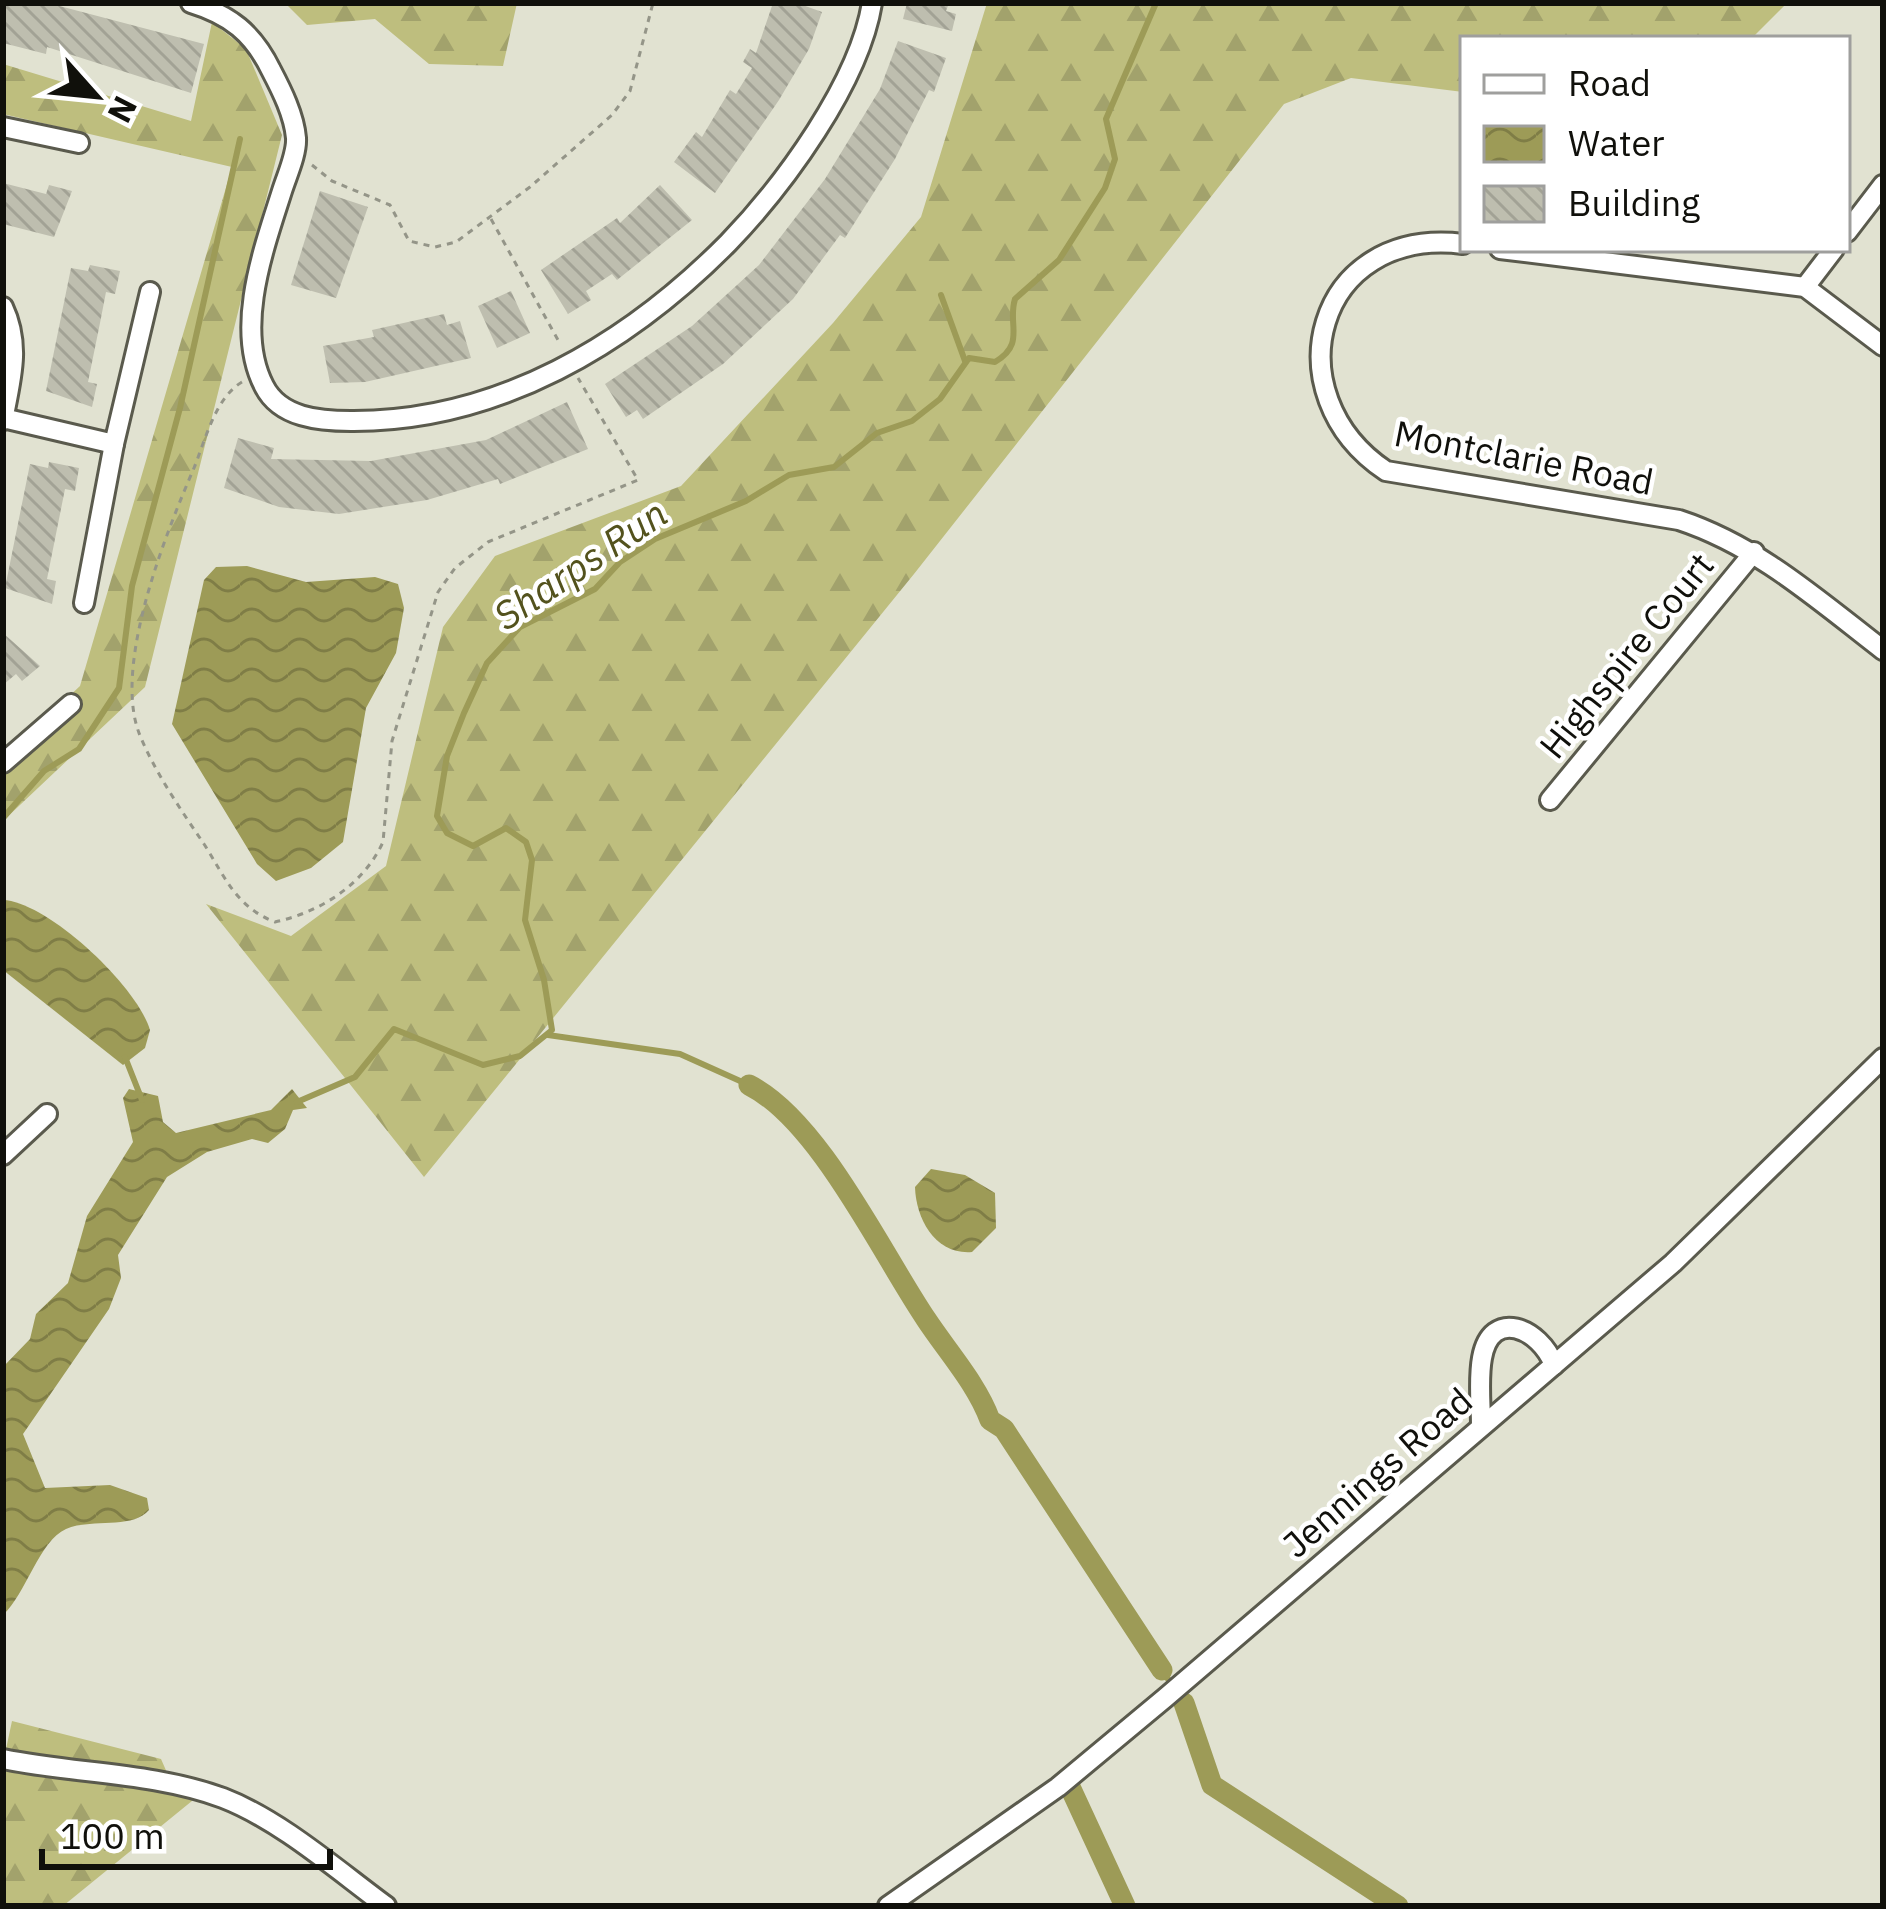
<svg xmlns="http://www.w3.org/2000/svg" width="1886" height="1909" font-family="'IBM Plex Sans',sans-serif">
	<defs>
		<pattern id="forest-firs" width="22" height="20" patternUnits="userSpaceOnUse" patternTransform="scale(3)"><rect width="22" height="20" fill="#bebe7e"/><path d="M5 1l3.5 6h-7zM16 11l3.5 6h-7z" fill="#a2a26c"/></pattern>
		<pattern id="water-waves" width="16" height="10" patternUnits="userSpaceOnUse" patternTransform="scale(3)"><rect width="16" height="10" fill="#9d9b57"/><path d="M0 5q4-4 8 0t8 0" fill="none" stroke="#7f7d46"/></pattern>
		<pattern id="building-back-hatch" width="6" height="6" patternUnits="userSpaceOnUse" patternTransform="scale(3)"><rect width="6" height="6" fill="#bebeaf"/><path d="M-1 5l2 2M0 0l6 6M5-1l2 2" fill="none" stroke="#a2a295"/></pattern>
	</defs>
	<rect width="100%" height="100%" fill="#e1e2d1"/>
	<g fill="url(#forest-firs)">
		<polygon points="285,3 517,3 503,66 429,64 375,19 307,25"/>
		<polygon points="987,3 1787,3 1751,39 1463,39 1463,92 1351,78 1284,104 914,574 424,1177 206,904 291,936 386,866 443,627 495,556 681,486 833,323 921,217"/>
		<polygon points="212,22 246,49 282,135 145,687 3,821 3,758 80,686 232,167 3,114 3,64 191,121"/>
		<polygon points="12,1721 161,1759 172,1784 203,1792 63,1906 3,1906 3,1763"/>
	</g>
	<g fill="url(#water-waves)">
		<polygon points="247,566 306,582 375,577 398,584 404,608 396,653 366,708 343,842 311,868 276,881 257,864 172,724 204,580 216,567"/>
		<path d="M3,900C48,902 137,986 150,1030L145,1048L123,1065L3,970Z"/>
		<path d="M129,1089L158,1096L163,1122L176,1133L271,1110L292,1089L307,1108L293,1110L285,1129L268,1143L252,1139L207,1152L167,1177L118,1255L121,1278L109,1309L23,1434L45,1488L110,1485L147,1498L149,1510C132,1530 90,1518 66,1529C39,1541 26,1594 3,1615V1367L30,1339L36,1314L68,1283L87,1216L133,1142L123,1098Z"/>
		<path d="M931,1169L965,1175L995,1193L996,1228L972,1252C936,1255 916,1220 915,1187Z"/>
	</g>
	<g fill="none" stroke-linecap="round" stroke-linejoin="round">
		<g stroke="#9d9b57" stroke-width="6">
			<polyline points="941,295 965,361"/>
			<polyline points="3,818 44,771 79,749 119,688 132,586 180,408 240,139"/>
			<polyline points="548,1035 680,1054 749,1085"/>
			<polyline points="125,1057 142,1100"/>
			<path d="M297,1102L355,1077L394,1029L483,1065L520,1056L552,1030L544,980L525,920L532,860L526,842L506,828L473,846L447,833L437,816L447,756L464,713L487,663L520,627L595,589L620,562L655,539L746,501L789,475L834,467L877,433L912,421L940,399L969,358L995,362C1026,344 1007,324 1015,299L1059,260L1105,188L1115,159L1106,119L1156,3"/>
			<polyline points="1162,1670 1184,1703"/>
		</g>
		<g stroke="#9d9b57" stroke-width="21">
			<path d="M749,1085C819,1120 882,1254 926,1319C947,1351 977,1384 990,1420L1004,1429L1162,1670"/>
			<polyline points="1184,1703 1212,1785 1398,1906"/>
			<polyline points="1070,1787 1125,1906"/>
		</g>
	</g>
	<g fill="url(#building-back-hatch)">
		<polygon points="3,3 48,3 204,44 191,93 47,47 46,54 3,43"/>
		<polygon points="773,3 797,3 822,12 809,49 779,100 715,193 674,162 696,132 702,137 730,90 736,94 752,68 743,62 750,49 756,53"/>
		<polygon points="907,3 949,3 946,11 956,14 952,31 903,19"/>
		<polygon points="898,41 946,58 934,92 929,90 895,159 845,238 840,235 793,299 723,364 643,419 637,410 626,417 605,384 692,326 759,265 825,179 880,89"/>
		<polygon points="3,183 46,194 49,185 72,191 54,237 3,224"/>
		<polygon points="660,185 692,220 617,280 612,274 586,291 591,300 568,314 541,270 617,218 620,223"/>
		<polygon points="320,191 368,207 336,298 291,285"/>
		<polygon points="90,265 120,271 115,294 106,292 100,323 88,382 97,384 92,407 46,391 71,268 88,271"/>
		<polygon points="511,291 530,333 497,348 478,306"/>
		<polygon points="444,314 447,325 460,321 471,358 365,382 330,383 323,346 374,337 372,330"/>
		<polygon points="567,402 588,449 500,484 498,479 427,500 339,514 279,507 224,488 238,438 274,448 271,459 371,461 486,440"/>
		<polygon points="49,462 79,468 75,491 65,489 47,579 56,581 52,604 5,588 30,464 48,468"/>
		<polygon points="3,633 40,666 22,681 16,674 3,685"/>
	</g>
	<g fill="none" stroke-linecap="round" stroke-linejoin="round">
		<defs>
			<g id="minor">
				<path d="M191,3C230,15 253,33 271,70C282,91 294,115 296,138C297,154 287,175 282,191C264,248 234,328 264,386C280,418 320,421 351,421C498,422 628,344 728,243C784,185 859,83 872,3"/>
				<polyline points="3,127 79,143"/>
				<polyline points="1847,232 1883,185"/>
				<path d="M1463,244C1315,226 1271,394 1386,471L1679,520C1758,546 1818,600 1883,650"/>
				<polyline points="1500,249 1805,287 1883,346"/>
				<polyline points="1805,287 1834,249"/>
				<path d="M3,307C21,345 11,379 3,420"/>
				<polyline points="3,418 114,444 150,292"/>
				<polyline points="84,603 114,444"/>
				<polyline points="3,763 71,704"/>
				<polyline points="1550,800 1754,552"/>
				<polyline points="3,1155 47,1114"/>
				<path d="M1481,1426C1481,1404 1478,1379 1482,1358C1491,1307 1540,1328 1554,1365"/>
				<path d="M3,1759C76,1774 152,1772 223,1798C280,1820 337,1870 386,1906"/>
				<polyline points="888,1906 1058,1787 1165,1698 1673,1263 1883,1058"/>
			</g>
		</defs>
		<use href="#minor" stroke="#5a5a4d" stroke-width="24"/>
		<g stroke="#949588" stroke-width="3" stroke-dasharray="6 6" stroke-linecap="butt">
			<polyline points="312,165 332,181 390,205 409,241 435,247 456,242 530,187 612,115 630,91 653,3"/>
			<polyline points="491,219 558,340"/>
			<path d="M242,382C215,398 205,441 194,468C166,533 113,664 139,733C154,771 181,810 204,844C225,877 236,907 275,922C321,912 364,884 383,842L392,741L438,592L455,568L488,542L638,480L578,378"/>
		</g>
		<use href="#minor" stroke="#fff" stroke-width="18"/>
	</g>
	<g text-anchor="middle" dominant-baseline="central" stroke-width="9" stroke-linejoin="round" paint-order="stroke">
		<g font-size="36" fill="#10100b" stroke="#fff">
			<text transform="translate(1524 457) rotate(11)">Montclarie Road</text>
			<text transform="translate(1626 655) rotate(-51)">Highspire Court</text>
			<text transform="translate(1377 1472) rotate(-41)">Jennings Road</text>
		</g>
		<g font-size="39" font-style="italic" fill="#53521d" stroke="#fff">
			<text transform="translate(580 564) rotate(-34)">Sharps Run</text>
		</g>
	</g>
	<rect width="1886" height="1909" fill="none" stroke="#10100b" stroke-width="12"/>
	<rect x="1460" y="36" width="390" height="216" fill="#ffffff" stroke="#9f9f9d" stroke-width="3"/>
	<rect x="1484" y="75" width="60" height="18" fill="#ffffff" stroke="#9f9f9d" stroke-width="3"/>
	<text x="1568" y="96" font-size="36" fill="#10100b">Road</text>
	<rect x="1484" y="126" width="60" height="36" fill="url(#water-waves)" stroke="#9f9f9d" stroke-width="3"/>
	<text x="1568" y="156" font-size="36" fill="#10100b">Water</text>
	<rect x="1484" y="186" width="60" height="36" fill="url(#building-back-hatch)" stroke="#9f9f9d" stroke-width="3"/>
	<text x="1568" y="216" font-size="36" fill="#10100b">Building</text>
	<g transform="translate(96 96) rotate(117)" stroke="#ffffff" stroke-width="9" paint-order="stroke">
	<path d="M0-9L21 45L0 30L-21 45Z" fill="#10100b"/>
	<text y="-18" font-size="33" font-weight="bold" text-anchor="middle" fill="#10100b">N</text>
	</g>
	<path d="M42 1849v18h288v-18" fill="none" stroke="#10100b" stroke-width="6"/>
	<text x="60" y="1849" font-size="36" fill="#10100b" stroke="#ffffff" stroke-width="9" paint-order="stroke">100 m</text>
</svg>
